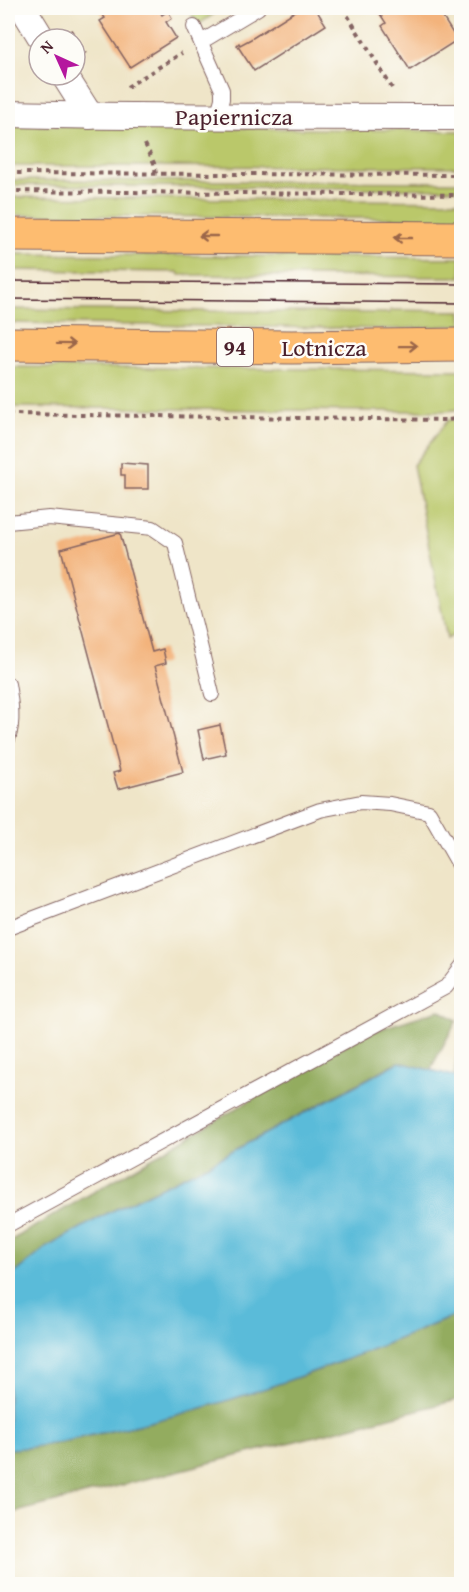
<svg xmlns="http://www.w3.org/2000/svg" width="469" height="1592" font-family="'Gentium Book Plus',serif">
	<rect width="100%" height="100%" fill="#fdfcf7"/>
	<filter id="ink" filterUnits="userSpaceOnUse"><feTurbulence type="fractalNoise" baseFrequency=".0167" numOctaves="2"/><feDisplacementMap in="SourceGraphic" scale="12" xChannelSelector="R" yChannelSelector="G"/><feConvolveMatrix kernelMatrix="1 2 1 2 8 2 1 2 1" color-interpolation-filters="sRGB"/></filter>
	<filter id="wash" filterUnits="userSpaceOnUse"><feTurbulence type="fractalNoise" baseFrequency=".008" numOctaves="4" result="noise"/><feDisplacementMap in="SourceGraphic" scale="24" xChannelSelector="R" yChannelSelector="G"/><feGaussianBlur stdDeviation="1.35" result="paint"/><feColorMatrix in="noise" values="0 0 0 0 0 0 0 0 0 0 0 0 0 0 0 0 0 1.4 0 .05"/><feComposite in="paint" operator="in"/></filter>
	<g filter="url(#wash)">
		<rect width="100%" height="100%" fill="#efe5c8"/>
		<g fill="#bac86a" stroke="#82744a" stroke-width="1.5">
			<polygon points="188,8 212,8 215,13 198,25"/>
			<polygon points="8,125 461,131 461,167 8,166"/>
			<polygon points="8,180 461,182 462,189 8,185"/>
			<polygon points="8,197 461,201 462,219 8,215"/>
			<polygon points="8,254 461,258 461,277 179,275 178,272 8,270"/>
			<polygon points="8,309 390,313 390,310 461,311 462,325 396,329 8,323"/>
			<polygon points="8,367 461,370 461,409 446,411 370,411 8,407"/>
			<polygon points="461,418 461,631 447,639 413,465 448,420"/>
		</g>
		<g fill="#93ac5e" stroke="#6e6644" stroke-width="1.5">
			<polygon points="439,1010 457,1020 430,1070 398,1062 209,1164 104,1215 47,1247 8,1279 8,1242 364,1034"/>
			<polygon points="461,1041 461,1087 454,1076 458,1046"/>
			<path d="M461,1313V1399L8,1514V1449C41,1448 74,1439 106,1432C229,1406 346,1362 461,1313Z"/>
		</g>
		<path fill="#5abbd9" stroke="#526d82" stroke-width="1.5" d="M399,1062L454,1076L461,1087V1313C346,1362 229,1406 106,1432C74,1439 41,1448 8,1449V1279L47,1247L104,1215L209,1164Z"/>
		<g id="blocks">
			<g fill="#f3b37c">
				<polygon points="98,8 158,8 162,15 168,11 172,18 166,22 176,38 130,67 100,21 105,18"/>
				<polygon points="300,8 315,8 326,25 254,71 237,45 239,43 240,45 251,39"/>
				<polygon points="376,8 437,8 457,40 410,70 382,26 386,23"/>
				<polygon points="121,463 148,465 148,489 125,489 125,475 121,475"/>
				<polygon points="120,533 152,652 163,649 166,663 155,666 183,772 118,789 113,773 120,771 61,549"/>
				<polygon points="220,725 226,754 204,759 198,730"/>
			</g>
		</g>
	</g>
	<g filter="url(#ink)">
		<use href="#blocks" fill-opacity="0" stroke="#846462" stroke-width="1.5"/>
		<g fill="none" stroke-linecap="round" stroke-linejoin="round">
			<defs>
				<g id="service">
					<polyline points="194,27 222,90 222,99 217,116"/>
					<polyline points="201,42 258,8"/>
					<polyline points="8,522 49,518 153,528 175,543 212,694"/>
					<path d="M8,684C11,702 14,722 8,739"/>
					<polyline points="8,928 320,810 361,802 390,804 429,812 462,870"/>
					<polyline points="8,1225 446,987 462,966"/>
				</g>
				<g id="minor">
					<polyline points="23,8 42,39"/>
					<polyline points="64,75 90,116"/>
					<path d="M8,114C159,118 310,116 462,117"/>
				</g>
				<g id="primary">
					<polyline points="8,235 462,238"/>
					<polyline points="8,344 292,347 462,345"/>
				</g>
			</defs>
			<use href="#service" stroke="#846462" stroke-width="16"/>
			<use href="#minor" stroke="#846462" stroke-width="28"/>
			<use href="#primary" stroke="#846462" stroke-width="35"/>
			<g stroke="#846462" stroke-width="4" stroke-dasharray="4.5 4.5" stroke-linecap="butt">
				<polyline points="343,8 392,88"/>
				<polyline points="443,17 459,8"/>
				<polyline points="70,30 85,54"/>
				<polyline points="127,87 182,53"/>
				<polyline points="145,144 154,163 156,174"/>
				<polyline points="8,173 462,175"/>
				<polyline points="8,191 462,195"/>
				<polyline points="8,414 448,420 462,418"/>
			</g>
			<use href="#service" stroke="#fff" stroke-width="14"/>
			<use href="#minor" stroke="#fff" stroke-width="26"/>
			<use href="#primary" stroke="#fdbc70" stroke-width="33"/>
			<g stroke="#4a1f2b" stroke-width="1.5">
				<polyline points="8,281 462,284"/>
				<polyline points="8,299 462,303"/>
			</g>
		</g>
		<defs><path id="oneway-shaft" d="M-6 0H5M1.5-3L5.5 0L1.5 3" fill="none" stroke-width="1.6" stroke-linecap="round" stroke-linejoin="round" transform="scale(1.5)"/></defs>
		<g stroke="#9b664a">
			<use href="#oneway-shaft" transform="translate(208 236) rotate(-180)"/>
			<use href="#oneway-shaft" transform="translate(403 238) rotate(-180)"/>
			<use href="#oneway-shaft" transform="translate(66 344) rotate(1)"/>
			<use href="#oneway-shaft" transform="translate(408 346) rotate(-1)"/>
		</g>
	</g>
	<g text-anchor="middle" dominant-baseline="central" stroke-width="5" stroke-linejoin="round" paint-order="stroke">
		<rect fill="#fdfcf7" stroke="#806168" stroke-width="1.5" x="217" y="328" width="36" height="38" rx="4.5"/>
		<g font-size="22" font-weight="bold" fill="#4a1f2b">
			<text x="235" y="347">94</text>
		</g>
		<g font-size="24" fill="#4a1f2b" stroke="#fdfcf7">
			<text x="234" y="116">Papiernicza</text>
			<text x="324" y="347">Lotnicza</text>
		</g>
	</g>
	<rect width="469" height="1592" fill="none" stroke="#fdfcf7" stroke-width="30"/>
	<g transform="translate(57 57) rotate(315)"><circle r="28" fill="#fdfcf7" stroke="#b5a4a5" stroke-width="1.5"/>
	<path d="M0-4.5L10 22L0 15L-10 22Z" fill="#b5179e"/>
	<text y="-9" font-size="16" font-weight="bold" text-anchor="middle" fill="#4a1f2b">N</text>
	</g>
</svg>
